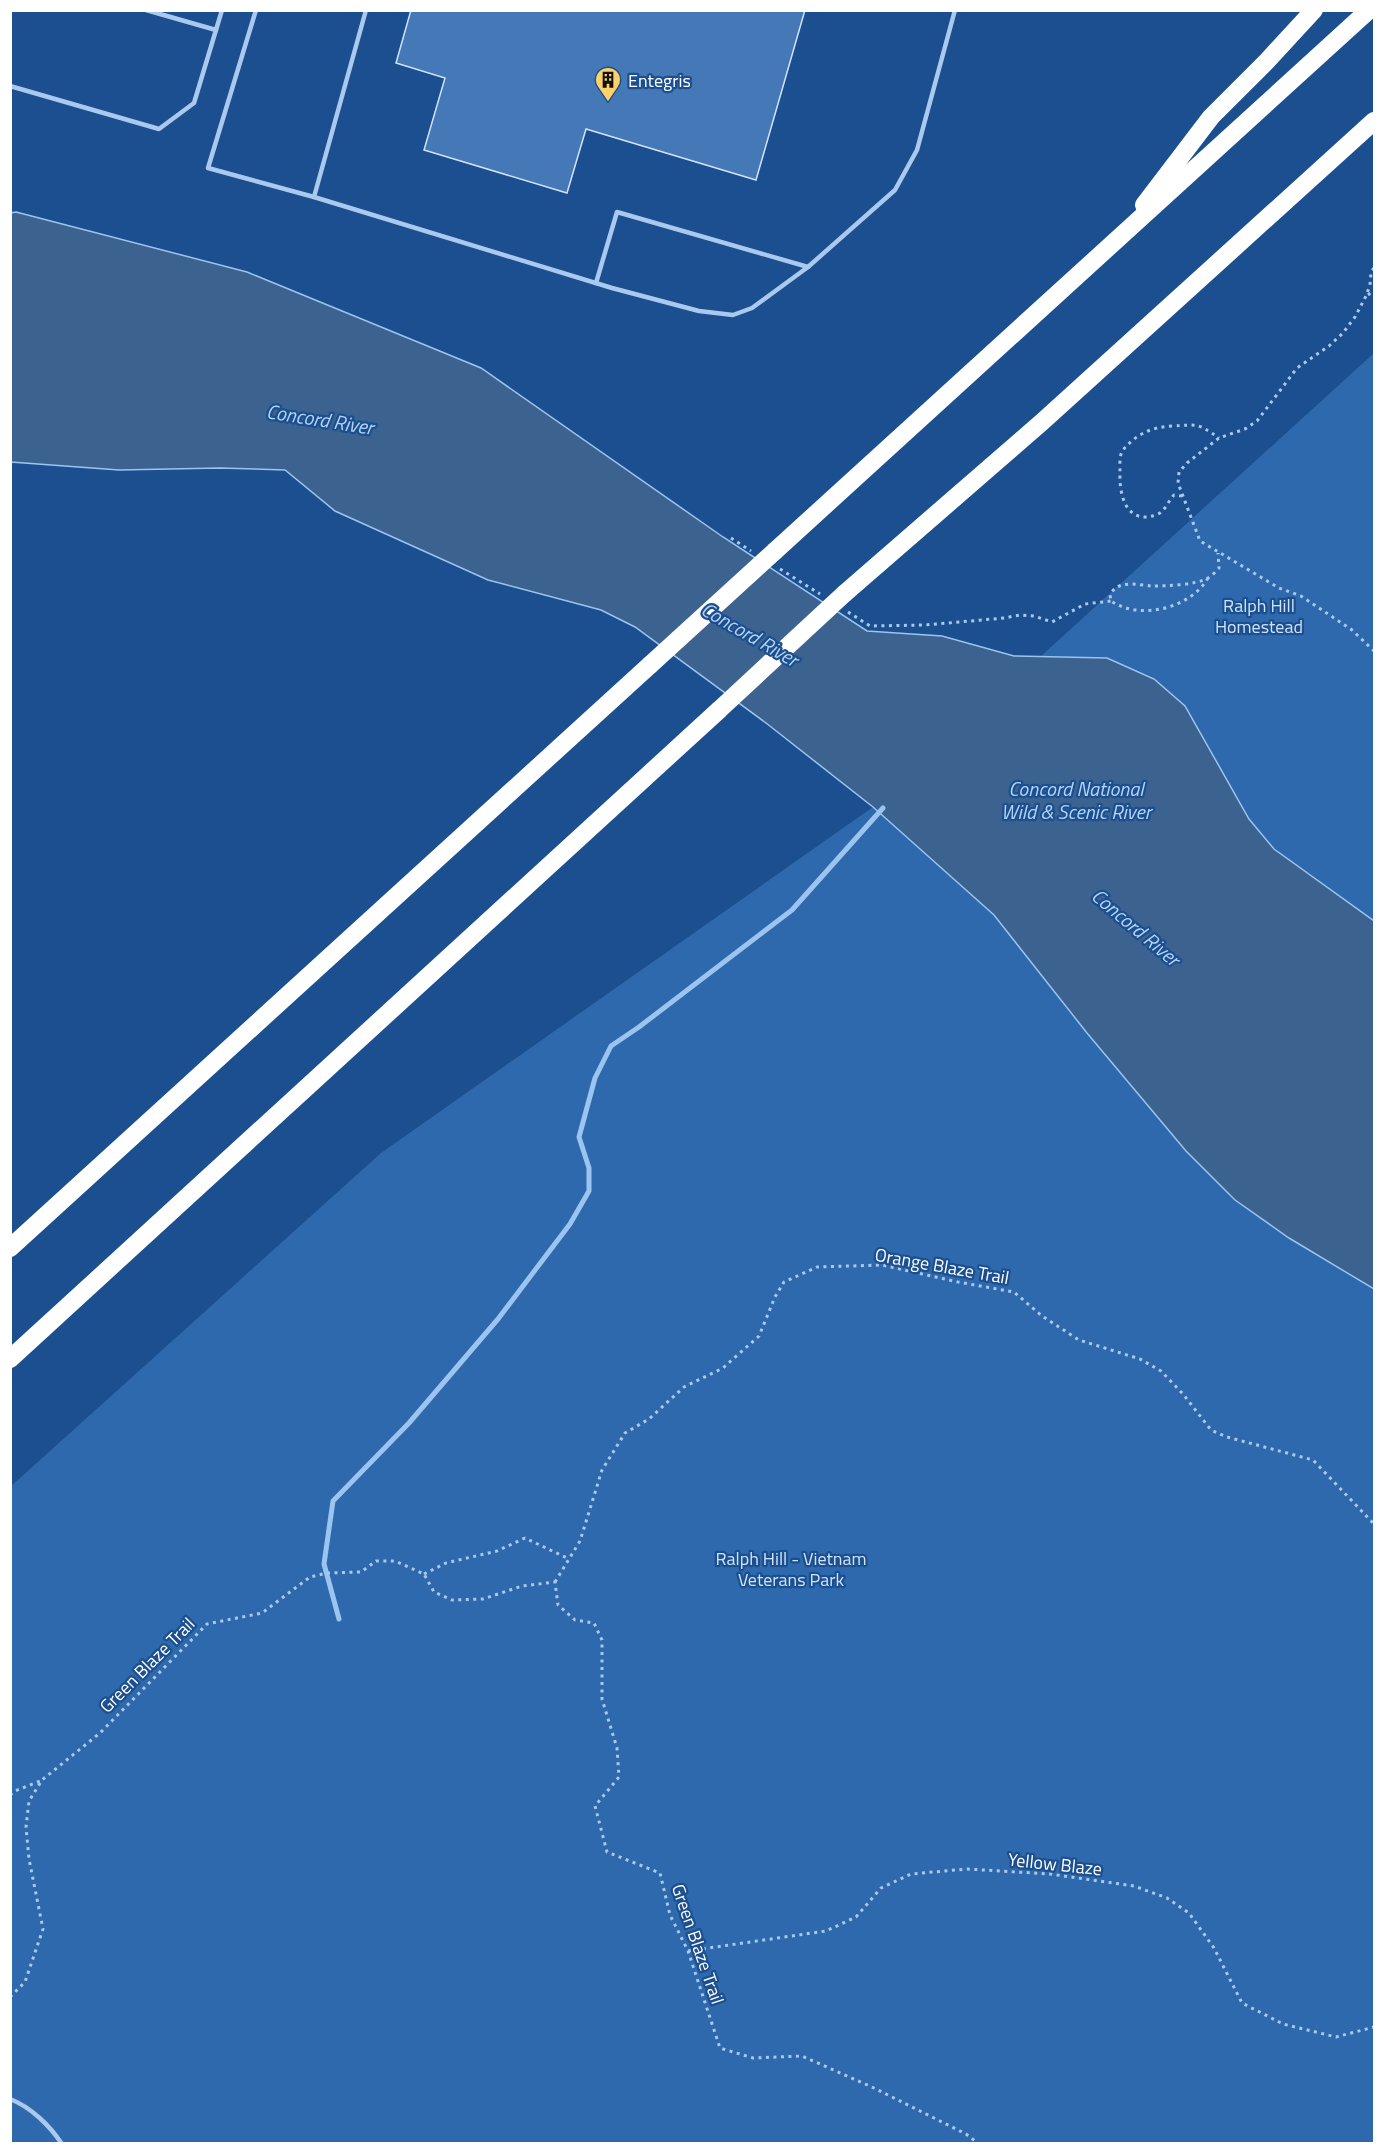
<svg xmlns="http://www.w3.org/2000/svg" width="1385" height="2154" font-family="'Titillium Web',sans-serif">
	<rect width="100%" height="100%" fill="#1b4f8f"/>
	<g fill="#2e69ad">
		<polygon points="1374,353 1374,921 1274,849 1249,819 1185,706 1153,677 1107,658 1040,657"/>
		<polygon points="873,807 994,915 1087,1033 1186,1151 1235,1200 1289,1238 1374,1289 1374,2143 11,2143 10,1487 381,1153"/>
	</g>
	<polygon fill="#3c6290" stroke="#9cc4f0" stroke-width="1.5" points="16,212 247,272 481,368 723,537 867,631 942,636 1014,656 1107,658 1154,679 1185,706 1249,819 1274,849 1374,921 1374,1289 1289,1238 1235,1200 1186,1151 1087,1033 994,915 873,807 766,723 635,627 601,610 488,580 335,511 285,470 220,468 119,470 11,462 10,213"/>
	<g fill="none" stroke-linecap="round" stroke-linejoin="round">
		<polyline stroke="#9cc4f0" stroke-width="5" points="339,1619 324,1564 333,1501 409,1423 498,1319 570,1224 589,1191 589,1168 579,1137 595,1078 611,1046 639,1027 792,910 883,808"/>
	</g>
	<polygon fill="#4478b7" stroke="#cfe3fa" stroke-width="1.5" points="411,10 805,10 756,180 586,129 567,193 424,150 445,78 396,63"/>
	<g fill="none" stroke-linecap="round" stroke-linejoin="round">
		<g stroke="#a9c9ee" stroke-width="3" stroke-dasharray="3 4.5" stroke-linecap="butt">
			<polyline points="1374,268 1371,272 1370,285 1366,296 1355,317 1343,333 1329,346 1297,368 1257,421 1245,429 1219,438 1187,463 1179,472 1178,483 1200,541 1279,588 1301,596 1352,630 1374,651"/>
			<polyline points="1368,295 1374,290"/>
			<path d="M1182,496L1174,495C1168,501 1165,512 1156,515C1126,525 1119,495 1120,472C1120,465 1119,455 1123,450C1136,434 1152,427 1172,426C1198,425 1196,422 1219,438"/>
			<polyline points="731,538 751,551"/>
			<polyline points="780,569 820,594"/>
			<path d="M1208,578C1191,608 1140,621 1111,601L1110,595C1118,579 1138,585 1152,586C1167,586 1196,585 1208,578C1212,576 1216,571 1219,568L1218,553"/>
			<polyline points="848,612 870,626 925,625 1004,618 1020,615 1034,616 1052,622 1085,604 1111,601"/>
			<polyline points="424,1574 446,1563 497,1551 525,1538 569,1559"/>
			<polyline points="555,1582 580,1541 602,1470 625,1433 649,1419 684,1387 723,1368 759,1336 775,1297 784,1282 817,1267 882,1265 958,1282 1014,1292 1042,1316 1079,1340 1140,1359 1161,1371 1183,1394 1211,1430 1227,1437 1313,1460 1374,1524"/>
			<polyline points="10,1795 15,1791 40,1781"/>
			<polyline points="688,1951 826,1931 856,1917 881,1888 911,1874 967,1869 1050,1874 1134,1886 1167,1898 1189,1913 1214,1948 1242,2003 1283,2024 1336,2037 1374,2027"/>
			<polyline points="10,1997 25,1982 43,1929 29,1859 26,1827 29,1801 42,1780 100,1733 207,1624 262,1613 310,1577 327,1573 361,1572 376,1561 395,1561 424,1574 434,1592 452,1600 483,1599 522,1586 555,1582 558,1605 575,1620 594,1623 602,1640 602,1699 617,1748 619,1777 595,1806 607,1852 660,1873 670,1915 688,1951 720,2048 753,2058 802,2056 874,2088 966,2134 979,2144"/>
		</g>
		<g stroke="#a9c9ee" stroke-width="4.5">
			<polyline points="146,10 216,30 222,10"/>
			<polyline points="256,10 208,168 314,197 612,288 699,311 733,315 752,308 808,267 895,190 917,150 955,10"/>
			<polyline points="10,86 159,129 194,103 216,30"/>
			<polyline points="314,197 366,10"/>
			<polyline points="596,283 617,212 808,267"/>
			<path d="M10,2099C31,2107 50,2126 62,2144"/>
		</g>
		<g stroke="#fff" stroke-width="18">
			<polyline points="1144,205 1211,117 1267,61 1314,10"/>
			<polyline points="775,551 1369,10"/>
			<polyline points="844,594 1042,422 1374,121"/>
			<polyline points="10,1248 650,665"/>
			<polyline points="10,1359 719,710"/>
		</g>
		<g stroke="#fff" stroke-width="18">
			<polyline points="650,665 775,551"/>
			<polyline points="719,710 844,594"/>
		</g>
	</g>
	<defs>
		<symbol id="building-pin" viewBox="-11 -11 22 30"><path d="M0 17L-7.5 6A9.5 9.5 0 1 1 7.5 6Z" fill="#ffd166" stroke="#1b4f8f"/><path d="M-4-6H4V6H1V3H-1V6H-4ZM-2.5-4.3h1.7v1.8h-1.7ZM.8-4.3h1.7v1.8H.8ZM-2.5-1h1.7V.8h-1.7ZM.8-1h1.7V.8H.8Z" fill="#111"/></symbol>
	</defs>
	<g fill-rule="evenodd">
		<use href="#building-pin" x="593" y="65" width="30" height="40"/>
	</g>
	<g text-anchor="middle" dominant-baseline="central" stroke-width="4.5" stroke-linejoin="round" paint-order="stroke">
		<g font-size="18" fill="#fff" stroke="#1b4f8f" text-anchor="start">
			<text x="628" y="80">Entegris</text>
		</g>
		<g font-size="18" fill="#cfe3fa" stroke="#1b4f8f">
			<text x="1259" y="605">Ralph Hill<tspan x="1259" dy="21">Homestead</tspan></text>
			<text x="791" y="1558">Ralph Hill - Vietnam<tspan x="791" dy="21">Veterans Park</tspan></text>
		</g>
		<g font-size="18" fill="#fff" stroke="#1b4f8f">
			<text transform="translate(942 1266) rotate(10)">Orange Blaze Trail</text>
			<text transform="translate(147 1665) rotate(-45)">Green Blaze Trail</text>
			<text transform="translate(1055 1864) rotate(6)">Yellow Blaze</text>
			<text transform="translate(698 1944) rotate(71)">Green Blaze Trail</text>
		</g>
		<g font-size="20" font-style="italic" fill="#b5d3f5" stroke="#1b4f8f">
			<text transform="translate(320 419) rotate(9)">Concord River</text>
			<text transform="translate(750 634) rotate(30)">Concord River</text>
			<text x="1076" y="788">Concord National<tspan x="1076" dy="23">Wild &amp; Scenic River</tspan></text>
			<text transform="translate(1136 927) rotate(40)">Concord River</text>
		</g>
	</g>
	<rect width="1385" height="2154" fill="none" stroke="#ffffff" stroke-width="24"/>
</svg>
